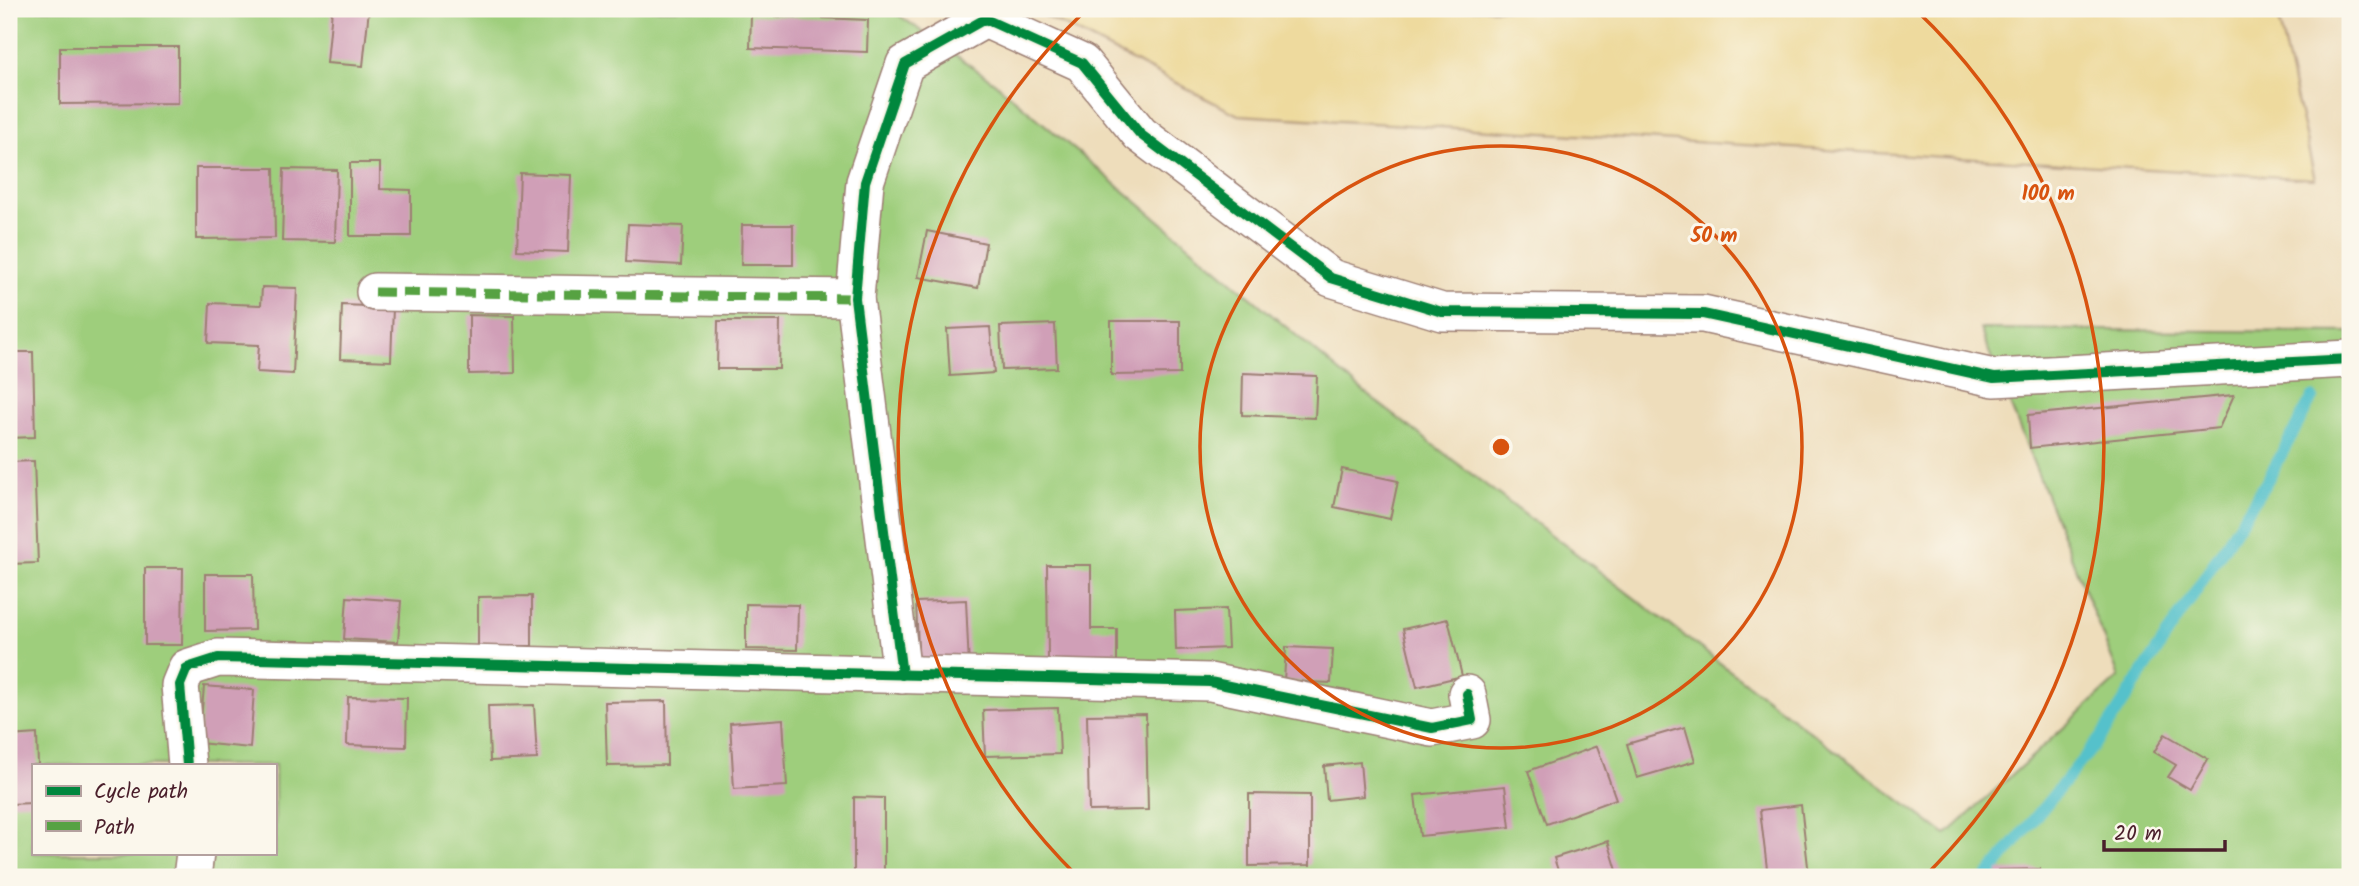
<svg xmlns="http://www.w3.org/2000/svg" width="2359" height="886" font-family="Kalam,sans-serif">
	<rect width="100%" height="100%" fill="#fbf7ec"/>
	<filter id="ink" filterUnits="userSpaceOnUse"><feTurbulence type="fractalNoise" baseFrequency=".0143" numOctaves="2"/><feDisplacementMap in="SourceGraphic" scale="14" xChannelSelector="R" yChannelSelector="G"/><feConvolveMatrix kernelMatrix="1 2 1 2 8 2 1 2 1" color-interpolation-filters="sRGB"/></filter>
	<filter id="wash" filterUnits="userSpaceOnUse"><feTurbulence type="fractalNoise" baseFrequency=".00686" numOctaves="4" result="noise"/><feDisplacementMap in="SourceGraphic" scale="28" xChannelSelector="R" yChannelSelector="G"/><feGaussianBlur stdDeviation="1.57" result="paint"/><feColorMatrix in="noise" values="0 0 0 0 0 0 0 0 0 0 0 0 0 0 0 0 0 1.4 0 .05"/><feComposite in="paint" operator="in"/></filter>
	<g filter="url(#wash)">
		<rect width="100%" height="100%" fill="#edb"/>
		<path fill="#9ece7c" stroke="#747654" stroke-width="2" fill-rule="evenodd" d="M9,9H890L994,82L1365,393L1946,835L2119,677L1980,329L2350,332V877H9ZM33,765H275V853H33Z"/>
		<polygon fill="#eeda9e" stroke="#9c7c64" stroke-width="2" points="1032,9 2276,9 2315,179 1238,115"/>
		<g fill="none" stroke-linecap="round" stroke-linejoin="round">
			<polyline stroke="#54c1cb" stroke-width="12" points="1987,877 2101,737 2267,481 2312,398"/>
		</g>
		<g id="blocks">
			<g fill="#d09fb7">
				<polygon points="332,9 369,9 363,66 327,63"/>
				<polygon points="751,15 868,20 867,52 750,48"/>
				<polygon points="60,47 178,47 178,103 60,104"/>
				<polygon points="350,163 380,163 380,189 411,190 411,236 350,236"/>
				<polygon points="196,168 274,168 275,238 196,239"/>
				<polygon points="284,169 337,170 335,242 282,241"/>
				<polygon points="520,173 571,175 568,252 517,250"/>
				<polygon points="628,224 683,226 681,265 626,262"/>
				<polygon points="742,225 793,225 793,265 741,265"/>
				<polygon points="927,231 986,243 978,288 918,277"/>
				<rect x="9" y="264" width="6" height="37"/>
				<polygon points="262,287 297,288 293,374 257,372 259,345 208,343 210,303 261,305"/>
				<polygon points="342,305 393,307 391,361 340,359"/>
				<polygon points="469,315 514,316 515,373 469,374"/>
				<polygon points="718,321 780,321 779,369 717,369"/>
				<polygon points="1111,321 1180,321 1180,374 1111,375"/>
				<polygon points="1055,324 1057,368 1002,370 1000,326"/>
				<polygon points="990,327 994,373 950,376 947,329"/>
				<polygon points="9,352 33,352 35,437 9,438"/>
				<polygon points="1243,373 1317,376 1315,418 1242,415"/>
				<polygon points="2234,395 2219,428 2030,448 2028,415"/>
				<polygon points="34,461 38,563 9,564 9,462"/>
				<polygon points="1342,469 1398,481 1390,519 1334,507"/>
				<polygon points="1047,565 1091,565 1091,629 1117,629 1117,661 1048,662"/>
				<polygon points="145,568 183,568 182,645 145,645"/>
				<polygon points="205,574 253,574 254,630 205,631"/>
				<polygon points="532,596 532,646 478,646 478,597"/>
				<polygon points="347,597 401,601 398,642 344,639"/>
				<polygon points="966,600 969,668 919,670 916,602"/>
				<polygon points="746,604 798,605 797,650 746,649"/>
				<polygon points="1226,609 1228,648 1176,650 1175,611"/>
				<polygon points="1448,619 1462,676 1417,687 1403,629"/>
				<polygon points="1286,647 1333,649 1331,683 1284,681"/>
				<polygon points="204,686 254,690 250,748 199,743"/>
				<polygon points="348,697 407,698 406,747 347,745"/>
				<polygon points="666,701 667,765 607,766 605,702"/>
				<polygon points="534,705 537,759 490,761 488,706"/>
				<polygon points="1058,708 1060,754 985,756 983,710"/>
				<polygon points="1146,714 1148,810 1089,811 1087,715"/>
				<polygon points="783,719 787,786 734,789 730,723"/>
				<polygon points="1685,727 1695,761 1637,778 1627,744"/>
				<polygon points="37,734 38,765 33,765 33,803 9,804 9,736"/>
				<polygon points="2165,734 2208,759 2190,790 2168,777 2176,765 2154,752"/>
				<polygon points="1597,746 1616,799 1547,824 1528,771"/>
				<polygon points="1360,762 1363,796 1327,800 1324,766"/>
				<polygon points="1505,786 1510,827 1420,836 1415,795"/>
				<polygon points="1249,794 1310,795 1310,865 1249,866"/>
				<polygon points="854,797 884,798 884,877 854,877"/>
				<polygon points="1801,805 1809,875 1768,877 1760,810"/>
				<polygon points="1608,841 1619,877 1560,877 1554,858"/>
				<polygon points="2040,869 2040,877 1998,877 1998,870"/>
			</g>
		</g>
	</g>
	<g filter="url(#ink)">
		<use href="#blocks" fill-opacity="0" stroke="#9c7e73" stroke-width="2"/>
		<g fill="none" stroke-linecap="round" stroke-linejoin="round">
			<defs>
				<g id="street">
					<polyline points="375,292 855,298"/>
					<polyline points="902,675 855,298 865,182 905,64 985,19 1082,63 1140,134 1331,278 1442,312 1703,314 1994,378 2350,359"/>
					<polyline points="187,765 180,685 187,668 218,658 1210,682 1432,728 1472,720 1467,694"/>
					<polyline points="192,877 195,853"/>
				</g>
			</defs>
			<use href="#street" stroke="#9c7e73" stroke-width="40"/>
			<use href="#street" stroke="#fff" stroke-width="37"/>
			<polyline stroke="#56a243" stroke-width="9" stroke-dasharray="18 9" stroke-linecap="butt" points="375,292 855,298"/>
			<defs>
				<g id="cycleway">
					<polyline points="902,675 855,298 865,182 905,64 985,19 1082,63 1140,134 1331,278 1442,312 1703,314 1994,378 2350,359"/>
					<polyline points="187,765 180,685 187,668 218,658 1210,682 1432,728 1472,720 1467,694"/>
				</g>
			</defs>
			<use href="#cycleway" stroke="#fbf7ec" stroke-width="15"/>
			<use href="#cycleway" stroke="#00873e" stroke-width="10"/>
		</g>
	</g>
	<g fill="none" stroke="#d8530f" stroke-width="3.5">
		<circle cx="1501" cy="447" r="301"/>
		<path d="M1078 877A603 603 0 0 1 1086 10M1916 10A603 603 0 0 1 1924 877"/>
	</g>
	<circle cx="1501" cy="447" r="10" fill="#d8530f" stroke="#fbf7ec" stroke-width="3.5"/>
	<g font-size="21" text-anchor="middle" font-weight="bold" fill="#d8530f" stroke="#fbf7ec" stroke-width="6" stroke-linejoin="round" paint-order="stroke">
		<text x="2048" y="200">100 m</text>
		<text x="1714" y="242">50 m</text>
	</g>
	<rect width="2359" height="886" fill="none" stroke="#fbf7ec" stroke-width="35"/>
	<rect x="32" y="764" width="245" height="91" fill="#fbf7ec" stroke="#b4a19f" stroke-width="2"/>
	<rect x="46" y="786" width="35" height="10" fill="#00873e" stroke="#b4a19f" stroke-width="2"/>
	<text x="94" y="798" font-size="21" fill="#4a1f2b">Cycle path</text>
	<rect x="46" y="821" width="35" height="10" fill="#56a243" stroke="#b4a19f" stroke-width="2"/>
	<text x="94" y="834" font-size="21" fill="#4a1f2b">Path</text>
	<path d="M2104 840v10h121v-10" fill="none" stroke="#4a1f2b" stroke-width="3.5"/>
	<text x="2114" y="840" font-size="21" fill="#4a1f2b" stroke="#fbf7ec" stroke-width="5" paint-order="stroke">20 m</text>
</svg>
